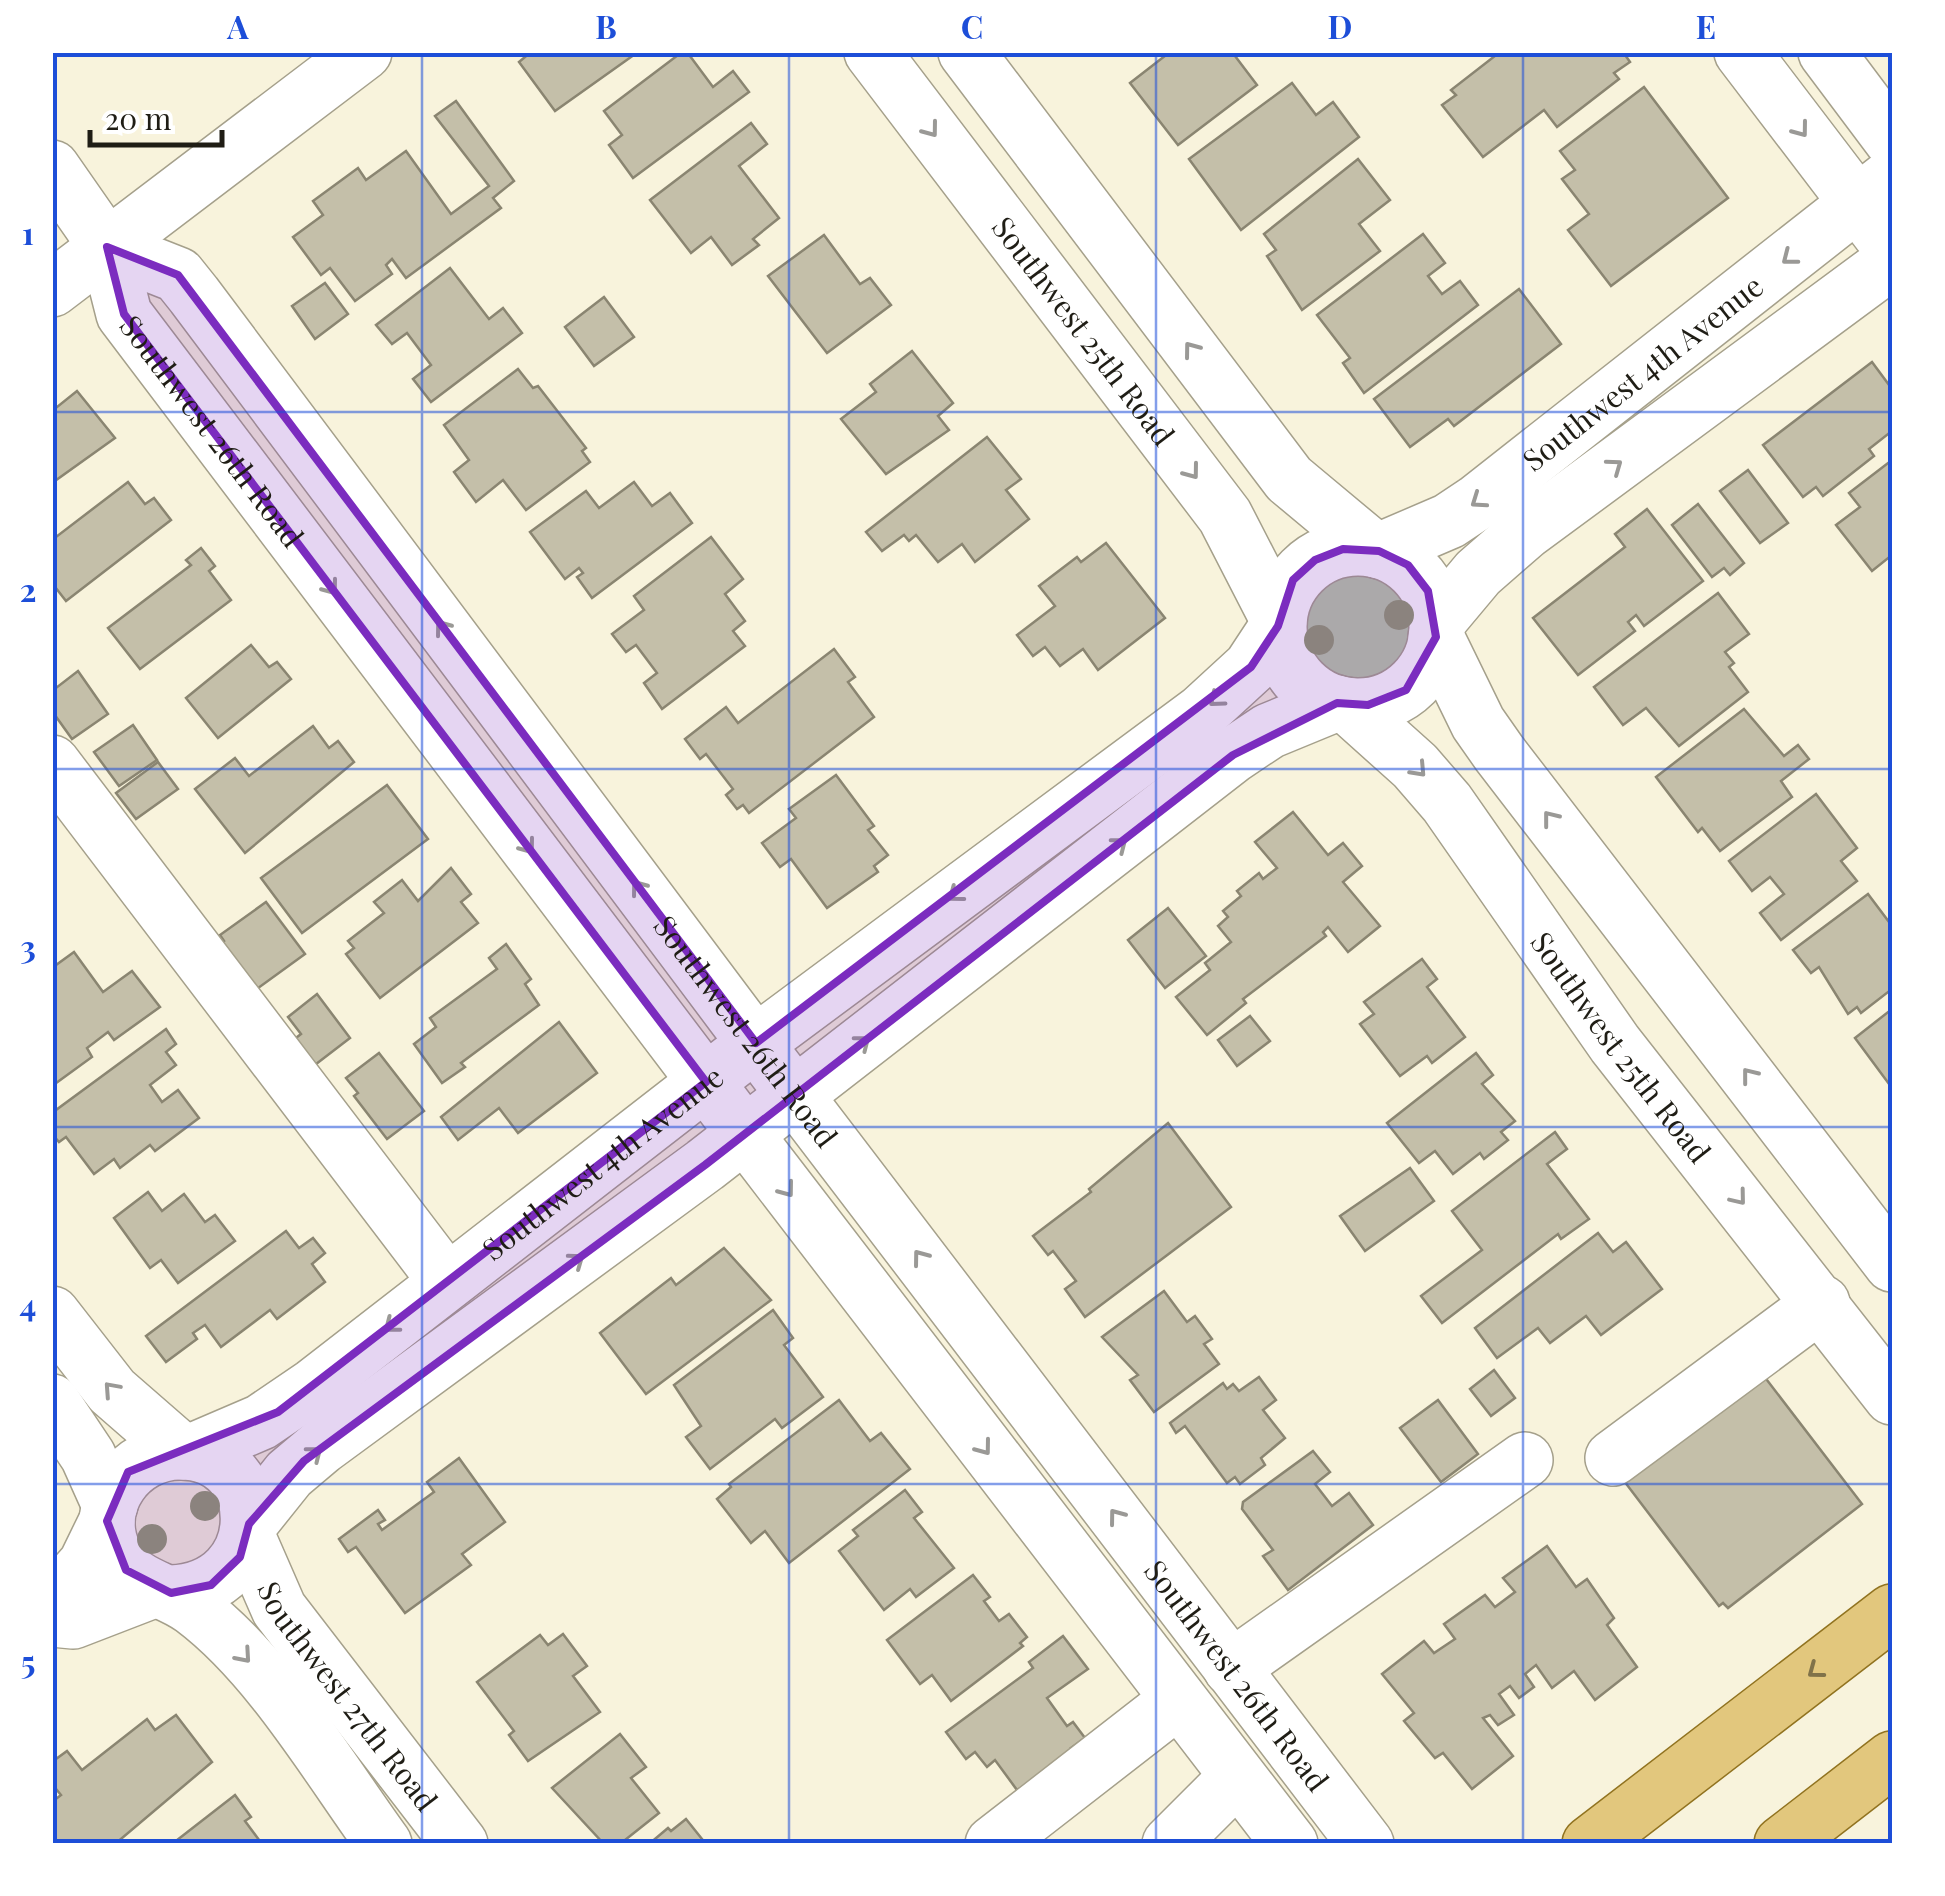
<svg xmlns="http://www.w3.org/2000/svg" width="1945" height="1896" font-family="'Playfair Display',serif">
	<rect width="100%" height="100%" fill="#f8f3dc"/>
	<circle fill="#b7c8a5" cx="1357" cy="627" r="55"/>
	<g fill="#c4bfa9" stroke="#8a8571" stroke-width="2.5">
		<polygon points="531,52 638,52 555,111 519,62"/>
		<polygon points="682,52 687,52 713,87 733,71 749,92 633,178 609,145 622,135 604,111"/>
		<polygon points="1170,52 1232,52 1257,85 1178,145 1130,83"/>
		<polygon points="1500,52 1623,52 1630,62 1614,73 1619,79 1557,127 1544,110 1483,157 1442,105 1456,95 1451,90"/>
		<polygon points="1292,83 1316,115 1333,102 1359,137 1241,230 1189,159"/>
		<polygon points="1644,87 1728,198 1611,286 1568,230 1589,214 1562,179 1575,170 1560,151"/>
		<polygon points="456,101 514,181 493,198 501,208 406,278 392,259 386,265 392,274 355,301 330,268 321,275 293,237 323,215 313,201 358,168 366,180 406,151 451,214 489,186 435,116"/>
		<polygon points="751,123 767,144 739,166 779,218 753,239 759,245 732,265 711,237 691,253 650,200"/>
		<polygon points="1358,159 1390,200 1359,224 1380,251 1302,310 1267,256 1276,250 1264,234"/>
		<polygon points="1423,234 1445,263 1428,276 1442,294 1460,281 1478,305 1364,393 1343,363 1350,358 1317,315"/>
		<polygon points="824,235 860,284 870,278 891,305 827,353 768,276"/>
		<polygon points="450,268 489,319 503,308 522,333 431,402 413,379 431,365 407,333 392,344 376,325"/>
		<polygon points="325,283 348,314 315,339 292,306"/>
		<polygon points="1519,289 1561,344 1454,426 1448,419 1410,447 1374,399"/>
		<polygon points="604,297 634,337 594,366 565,327"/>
		<polygon points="912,351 953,403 938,416 949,430 886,474 841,419 876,392 870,384"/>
		<polygon points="1872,362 1892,389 1892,431 1869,449 1874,456 1823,496 1816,487 1803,497 1763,445"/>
		<polygon points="518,369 533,388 538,386 586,448 582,451 590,462 526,510 503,480 476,502 454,472 469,460 444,425"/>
		<polygon points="77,391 115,438 52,483 52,411"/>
		<polygon points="987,437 1021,479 1006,490 1029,519 975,562 962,544 938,562 916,535 909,541 904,535 882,551 866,532"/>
		<polygon points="1892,460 1892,555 1872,571 1836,525 1860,507 1849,493"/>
		<polygon points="1748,470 1788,523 1760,543 1720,491"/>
		<polygon points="128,482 145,504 154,498 171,520 66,601 52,583 52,540"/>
		<polygon points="634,482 652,506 670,493 692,523 592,598 577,577 583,573 579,568 565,579 530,532 586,491 599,508"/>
		<polygon points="1698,504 1744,563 1730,575 1724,568 1712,577 1672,525"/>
		<polygon points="1647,509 1703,581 1644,626 1636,615 1628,622 1635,631 1578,675 1533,618 1625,547 1615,534"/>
		<polygon points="711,537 743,579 725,594 745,621 733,631 745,646 662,709 644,683 657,673 636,645 626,652 612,634 644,610 634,596"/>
		<polygon points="1106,543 1165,618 1098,670 1083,649 1060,666 1045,647 1033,656 1017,635 1055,606 1039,586 1077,557 1081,562"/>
		<polygon points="201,548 215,566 209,571 231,600 140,669 108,628 191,565 186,560"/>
		<polygon points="1718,593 1749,634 1725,652 1734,663 1729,667 1748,692 1679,746 1646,708 1623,725 1594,687"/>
		<polygon points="251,645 269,667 277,662 291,679 218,738 186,698"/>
		<polygon points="834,649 855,677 848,682 874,717 749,813 743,805 737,809 726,795 733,789 706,754 700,759 685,739 726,707 738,723"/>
		<polygon points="78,671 108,714 72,739 52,711 52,691"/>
		<polygon points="1744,709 1784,756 1798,745 1809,759 1781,781 1792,797 1720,851 1702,828 1698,832 1656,777"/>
		<polygon points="133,725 157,760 119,786 94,752"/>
		<polygon points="313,726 329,748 338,741 354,762 245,853 195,789 235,758 249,776"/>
		<polygon points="158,762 178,789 136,819 116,793"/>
		<polygon points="836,775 874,826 868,830 888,855 874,866 878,872 827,908 791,859 780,867 762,843 796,818 789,809"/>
		<polygon points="387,785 428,839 302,933 261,878"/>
		<polygon points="1816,794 1857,848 1841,861 1857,881 1781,940 1760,913 1784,894 1770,877 1752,891 1729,861"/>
		<polygon points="1293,812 1328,855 1343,843 1362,866 1343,882 1380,926 1348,952 1328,927 1323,932 1326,936 1243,999 1246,1003 1207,1035 1176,997 1210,970 1205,963 1231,942 1218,926 1228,917 1223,911 1241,896 1237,891 1259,873 1263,879 1277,868 1255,842"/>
		<polygon points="451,868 471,894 461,902 478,923 380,998 346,954 354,948 348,941 384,913 374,902 402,880 418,901"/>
		<polygon points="1868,894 1892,926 1892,989 1861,1013 1857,1007 1848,1014 1819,967 1811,973 1793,950"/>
		<polygon points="266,902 305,954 247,996 212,949 224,941 220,935"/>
		<polygon points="1168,908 1206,956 1165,988 1128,940"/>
		<polygon points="506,944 531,979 525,984 539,1005 461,1063 465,1067 442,1083 414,1044 436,1027 430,1018 497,969 489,958"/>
		<polygon points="74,952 103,992 132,971 160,1007 114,1040 108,1032 87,1048 92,1057 52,1086 52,968"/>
		<polygon points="1422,959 1437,979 1427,987 1465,1037 1432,1063 1427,1056 1400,1076 1360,1024 1374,1014 1364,1002"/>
		<polygon points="317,994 350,1038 307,1071 287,1045 301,1034 288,1017"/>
		<polygon points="1892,1009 1892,1088 1855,1038"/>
		<polygon points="1250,1016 1270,1041 1237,1066 1218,1040"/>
		<polygon points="559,1022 597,1073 518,1133 499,1108 458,1140 441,1117"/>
		<polygon points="166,1029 176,1044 166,1052 176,1065 150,1085 162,1102 178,1090 199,1118 155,1151 150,1145 120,1168 114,1159 94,1174 66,1137 59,1142 52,1134 52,1113"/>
		<polygon points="379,1053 424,1111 387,1139 354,1096 358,1093 346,1078"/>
		<polygon points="1476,1053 1493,1075 1482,1084 1515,1121 1501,1132 1508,1140 1484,1159 1480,1153 1453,1174 1435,1151 1419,1163 1387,1123"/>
		<polygon points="1168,1123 1231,1207 1085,1317 1065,1289 1076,1281 1053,1251 1048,1255 1033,1236 1091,1192 1089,1189"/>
		<polygon points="1555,1132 1567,1149 1547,1164 1589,1219 1561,1239 1558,1234 1442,1323 1421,1296 1482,1250 1452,1211"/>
		<polygon points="1410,1168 1434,1201 1365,1251 1340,1216"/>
		<polygon points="148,1192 162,1211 184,1194 205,1222 215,1215 235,1241 178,1283 161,1260 150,1268 114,1218"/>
		<polygon points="286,1231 299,1248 313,1238 325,1253 312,1264 325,1282 277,1319 270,1310 221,1347 205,1325 193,1333 197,1339 166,1362 146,1336"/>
		<polygon points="1598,1233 1613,1252 1626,1242 1662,1289 1601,1335 1586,1316 1550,1343 1538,1328 1497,1358 1475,1328"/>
		<polygon points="724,1248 771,1300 646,1394 600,1333 671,1278 676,1285"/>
		<polygon points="1164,1291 1187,1322 1195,1316 1212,1339 1204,1344 1219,1364 1154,1412 1130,1380 1138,1375 1102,1337"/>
		<polygon points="773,1310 793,1338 784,1345 823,1397 782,1428 775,1419 710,1469 686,1437 701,1426 674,1385"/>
		<polygon points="1757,1367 1862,1504 1728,1608 1723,1603 1719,1606 1618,1473"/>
		<polygon points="1494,1370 1515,1398 1491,1416 1470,1389"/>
		<polygon points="1259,1377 1276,1400 1263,1410 1285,1438 1261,1458 1265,1465 1240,1484 1235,1477 1227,1483 1185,1426 1176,1433 1170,1423 1223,1383 1227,1389 1233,1384 1239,1391"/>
		<polygon points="839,1400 870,1441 881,1433 910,1469 789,1563 765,1531 751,1543 717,1499 731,1487 729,1484"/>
		<polygon points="1438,1400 1478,1454 1441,1482 1400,1428"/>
		<polygon points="1313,1451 1330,1472 1315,1484 1332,1506 1349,1493 1373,1525 1288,1590 1263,1556 1273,1550 1242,1509 1243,1502"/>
		<polygon points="459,1458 505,1522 462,1554 471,1565 405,1613 356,1547 348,1552 339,1539 378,1510 385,1520 378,1524 382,1530 434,1492 427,1482"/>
		<polygon points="905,1490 922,1512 914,1518 954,1568 916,1597 910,1589 884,1610 839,1551 858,1536 853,1530"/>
		<polygon points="1547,1546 1576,1587 1587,1579 1614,1618 1607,1625 1637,1667 1595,1700 1574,1671 1552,1688 1536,1665 1525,1674 1534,1687 1519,1698 1510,1686 1499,1694 1514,1715 1498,1725 1490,1715 1483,1718 1513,1756 1472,1789 1443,1753 1435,1758 1404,1721 1414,1713 1382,1674 1424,1641 1434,1653 1455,1639 1444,1624 1485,1595 1495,1607 1515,1592 1503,1578"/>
		<polygon points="973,1575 990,1597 984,1601 999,1621 1009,1614 1027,1637 1020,1643 1023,1646 951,1701 932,1675 920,1684 887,1640"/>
		<polygon points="563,1634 587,1666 573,1676 600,1712 528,1761 509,1735 514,1731 477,1682 540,1635 548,1645"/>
		<polygon points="1063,1636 1088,1669 1047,1698 1067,1726 1073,1722 1085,1738 1071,1748 1077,1755 1017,1790 995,1760 987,1767 975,1752 966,1759 946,1732 1033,1668 1029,1662"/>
		<polygon points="176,1715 212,1762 115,1844 52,1844 52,1802 61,1795 52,1784 52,1762 67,1751 82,1770 147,1719 155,1730"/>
		<polygon points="620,1734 646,1767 631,1778 659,1813 620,1844 604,1844 552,1788"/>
		<polygon points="235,1795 251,1817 245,1821 262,1844 172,1844"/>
		<polygon points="686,1819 706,1844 649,1844 668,1828 671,1831"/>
	</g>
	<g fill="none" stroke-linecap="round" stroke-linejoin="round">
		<defs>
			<g id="minor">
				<path id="s1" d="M872,52L1225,516L1279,621"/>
				<polyline points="966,52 1289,479 1373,549"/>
				<polyline points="1742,52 1880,233"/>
				<polyline points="1826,52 1892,140"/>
				<path id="s2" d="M52,168L107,247L124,314L764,1159L1290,1844"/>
				<path id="s3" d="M107,247L178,275L194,295L736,1018L1366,1844"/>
				<polyline points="52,289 364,52"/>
				<circle cx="1358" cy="627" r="79"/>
				<path id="s4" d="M1379,551L1449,521L1476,503L1892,176"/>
				<polyline points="1437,622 1478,573 1525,532 1892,261"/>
				<polyline points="1436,637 1478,723 1499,753 1892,1264"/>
				<path id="s5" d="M1347,705L1415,766L1447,803L1615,1044L1892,1397"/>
				<polyline points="52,763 447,1282"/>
				<polyline points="52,1314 112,1391 182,1452"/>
				<polyline points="52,1402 88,1456 110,1505"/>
				<path id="s6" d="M191,1452L261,1422L314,1386L756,1043L1202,712L1251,667L1278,626"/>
				<polyline points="1613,1458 1822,1303"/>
				<polyline points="249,1524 289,1474 321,1447 705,1165 1233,755 1269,731 1337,703"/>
				<path id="s7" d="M248,1538L279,1609L460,1844"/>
				<path d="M171,1593C274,1589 271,1451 180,1452C129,1452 91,1505 114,1553C130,1586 166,1588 193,1608C269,1665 328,1767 384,1844"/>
				<polyline points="52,1619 73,1621 156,1589"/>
				<polyline points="53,1619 55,1599 86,1564 107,1521"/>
				<polyline points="1231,1668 1525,1460"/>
				<polyline points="993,1844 1177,1701"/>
				<polyline points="1170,1844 1237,1777"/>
			</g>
			<g id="major">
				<polyline points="1590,1844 1892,1612"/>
				<polyline points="1782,1844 1892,1759"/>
			</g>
		</defs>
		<use href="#minor" stroke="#a5a08b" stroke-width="58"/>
		<use href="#major" stroke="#917320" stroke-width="58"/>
		<use href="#minor" stroke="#fff" stroke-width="55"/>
		<use href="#major" stroke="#e2c77d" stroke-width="55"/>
	</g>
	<g fill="#8f996f">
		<circle cx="1399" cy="615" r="15"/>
		<circle cx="1319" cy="640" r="15"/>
		<circle cx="205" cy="1506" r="15"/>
		<circle cx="152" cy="1539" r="15"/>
	</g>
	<defs><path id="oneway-chevron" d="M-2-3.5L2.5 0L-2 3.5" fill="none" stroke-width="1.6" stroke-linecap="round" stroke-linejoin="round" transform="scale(2.5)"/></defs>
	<g stroke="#9a9996">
		<use href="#oneway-chevron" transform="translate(931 130) rotate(53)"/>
		<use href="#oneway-chevron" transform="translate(1801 130) rotate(53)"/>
		<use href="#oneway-chevron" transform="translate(1789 258) rotate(142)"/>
		<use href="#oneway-chevron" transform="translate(1191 349) rotate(-127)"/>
		<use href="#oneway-chevron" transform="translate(1615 466) rotate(-36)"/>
		<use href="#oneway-chevron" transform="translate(1192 472) rotate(53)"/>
		<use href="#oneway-chevron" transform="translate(1478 501) rotate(145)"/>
		<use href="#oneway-chevron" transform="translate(331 588) rotate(53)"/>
		<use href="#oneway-chevron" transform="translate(442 627) rotate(-127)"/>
		<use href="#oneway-chevron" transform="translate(1216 700) rotate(140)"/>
		<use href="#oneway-chevron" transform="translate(1419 770) rotate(47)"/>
		<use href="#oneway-chevron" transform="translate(1550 818) rotate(-128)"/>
		<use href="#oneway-chevron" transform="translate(1120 844) rotate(-38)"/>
		<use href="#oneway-chevron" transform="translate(528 847) rotate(53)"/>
		<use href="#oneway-chevron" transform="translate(638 887) rotate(-127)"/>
		<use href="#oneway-chevron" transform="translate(955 895) rotate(143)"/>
		<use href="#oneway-chevron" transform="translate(863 1042) rotate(-38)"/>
		<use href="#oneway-chevron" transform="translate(1749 1075) rotate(-128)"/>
		<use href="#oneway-chevron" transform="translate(787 1190) rotate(53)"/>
		<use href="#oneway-chevron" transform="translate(1739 1198) rotate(51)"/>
		<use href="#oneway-chevron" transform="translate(920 1257) rotate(-127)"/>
		<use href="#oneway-chevron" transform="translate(577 1260) rotate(-36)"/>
		<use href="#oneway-chevron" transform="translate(391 1326) rotate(142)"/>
		<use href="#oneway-chevron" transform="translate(111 1389) rotate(-132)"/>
		<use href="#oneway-chevron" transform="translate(984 1448) rotate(53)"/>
		<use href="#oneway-chevron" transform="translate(315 1453) rotate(-38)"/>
		<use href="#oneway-chevron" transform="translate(1116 1516) rotate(-127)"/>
		<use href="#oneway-chevron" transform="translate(244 1656) rotate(49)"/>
	</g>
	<use stroke="#807249" href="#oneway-chevron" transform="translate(1815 1671) rotate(143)"/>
	<path fill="#7b2cbf" fill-opacity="0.2" stroke="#7b2cbf" stroke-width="8" stroke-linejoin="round" d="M107,247L178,275L756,1043L1251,667L1278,626L1293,580L1315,560L1343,549L1379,551L1408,565L1428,591L1436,637L1406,690L1368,705L1337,703L1233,755L705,1165L304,1461L249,1524L240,1557L211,1585L171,1593L126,1570L107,1521L128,1472L278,1412L706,1082L124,314Z"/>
	<path fill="none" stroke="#1d4ed8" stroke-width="2.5" stroke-opacity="0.55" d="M422,52V1844M789,52V1844M1156,52V1844M1523,52V1844M52,412H1892M52,769H1892M52,1127H1892M52,1484H1892"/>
	<g text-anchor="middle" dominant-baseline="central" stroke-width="9" stroke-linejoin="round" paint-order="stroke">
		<g font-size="30" fill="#1f1d15" stroke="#fff">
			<text stroke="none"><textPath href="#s1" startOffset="350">Southwest 25th Road</textPath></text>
			<text stroke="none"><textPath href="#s4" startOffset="320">Southwest 4th Avenue</textPath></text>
			<text stroke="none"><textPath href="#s2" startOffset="312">Southwest 26th Road</textPath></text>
			<text stroke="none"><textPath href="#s3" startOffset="1022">Southwest 26th Road</textPath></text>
			<text stroke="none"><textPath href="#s5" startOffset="440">Southwest 25th Road</textPath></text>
			<text stroke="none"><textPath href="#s6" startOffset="505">Southwest 4th Avenue</textPath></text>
			<text stroke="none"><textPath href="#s3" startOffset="1832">Southwest 26th Road</textPath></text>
			<text stroke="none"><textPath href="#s7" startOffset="188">Southwest 27th Road</textPath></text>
		</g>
	</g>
	<rect width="1945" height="1896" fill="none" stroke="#ffffff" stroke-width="110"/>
	<path d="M90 130v15h132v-15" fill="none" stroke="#1f1d15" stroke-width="5"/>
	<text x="105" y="130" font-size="30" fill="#1f1d15" stroke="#ffffff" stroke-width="8" paint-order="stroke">20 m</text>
	<rect x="55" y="55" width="1835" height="1786" fill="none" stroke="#1d4ed8" stroke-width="4"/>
	<g font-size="32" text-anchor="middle" font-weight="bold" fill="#1d4ed8">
		<text x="238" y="39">A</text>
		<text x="606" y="39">B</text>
		<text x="972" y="39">C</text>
		<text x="1340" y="39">D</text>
		<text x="1706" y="39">E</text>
		<text x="28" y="245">1</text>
		<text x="28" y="602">2</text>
		<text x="28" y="959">3</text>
		<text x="28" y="1317">4</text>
		<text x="28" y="1674">5</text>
	</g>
</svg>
